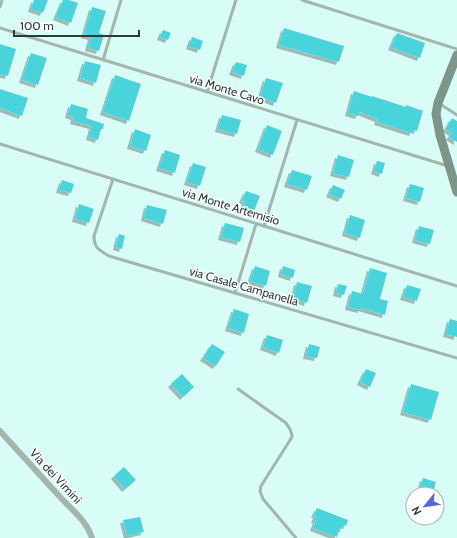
<svg xmlns="http://www.w3.org/2000/svg" width="457" height="538" font-family="Cabin,sans-serif">
	<defs>
		<filter id="shadow"><feDropShadow dx="-3" dy="3" stdDeviation="0" flood-color="#0004"/></filter>
	</defs>
	<rect width="100%" height="100%" fill="#d8fdf6"/>
	<g fill="#4ad4dc" filter="url(#shadow)">
		<polygon points="34,0 48,0 43,13 31,9"/>
		<polygon points="63,0 69,0 78,3 71,23 56,17"/>
		<polygon points="92,7 106,11 99,33 104,35 99,51 88,48 91,37 84,35"/>
		<polygon points="284,28 344,46 339,62 279,45"/>
		<polygon points="163,30 171,33 168,40 160,37"/>
		<polygon points="397,33 425,43 420,58 391,47"/>
		<polygon points="192,37 203,41 200,50 189,46"/>
		<polygon points="0,44 16,49 8,76 0,74"/>
		<polygon points="31,53 47,58 38,85 22,80"/>
		<polygon points="85,61 101,65 96,83 80,78"/>
		<polygon points="236,62 247,65 244,76 232,72"/>
		<polygon points="115,75 141,84 129,121 103,112"/>
		<polygon points="266,78 283,83 276,103 260,97"/>
		<polygon points="0,89 28,98 22,116 0,108"/>
		<polygon points="354,91 372,97 372,96 406,107 406,105 423,111 417,131 413,130 412,133 377,122 378,119 360,112 358,116 348,113"/>
		<polygon points="71,104 88,109 86,118 104,124 103,129 101,129 98,140 89,137 92,126 73,121 74,117 68,115"/>
		<polygon points="222,115 241,120 237,134 218,129"/>
		<polygon points="452,118 457,121 457,142 449,137 452,133 446,129"/>
		<polygon points="267,125 282,131 273,155 258,149"/>
		<polygon points="135,129 151,135 146,151 130,146"/>
		<polygon points="165,150 180,155 175,173 159,168"/>
		<polygon points="338,155 354,160 349,177 333,173"/>
		<polygon points="377,161 385,163 382,174 374,171"/>
		<polygon points="193,163 206,167 200,186 187,182"/>
		<polygon points="292,170 312,176 307,190 287,184"/>
		<polygon points="62,180 74,184 71,193 59,190"/>
		<polygon points="410,184 424,188 420,202 406,198"/>
		<polygon points="333,185 345,190 341,199 329,194"/>
		<polygon points="246,191 260,196 254,211 243,207 245,202 242,200"/>
		<polygon points="79,204 94,209 89,223 75,219"/>
		<polygon points="147,205 167,210 163,224 144,218"/>
		<polygon points="350,215 365,220 360,238 345,233"/>
		<polygon points="225,223 244,228 240,242 221,237"/>
		<polygon points="419,226 434,230 430,244 415,240"/>
		<polygon points="119,234 125,236 122,249 116,247"/>
		<polygon points="255,266 270,271 266,286 250,281"/>
		<polygon points="283,266 295,270 293,278 281,274"/>
		<polygon points="370,268 387,273 380,299 388,301 385,315 361,308 361,310 348,307 352,291 363,294"/>
		<polygon points="297,282 312,286 307,303 293,298"/>
		<polygon points="338,284 347,286 344,295 336,293"/>
		<polygon points="407,285 421,289 417,301 403,297"/>
		<polygon points="234,309 249,314 244,333 228,328"/>
		<polygon points="450,319 457,321 457,337 446,334"/>
		<polygon points="267,335 283,340 279,353 263,347"/>
		<polygon points="212,344 225,352 216,366 203,358"/>
		<polygon points="309,344 320,347 317,358 306,356"/>
		<polygon points="366,369 376,373 370,387 360,382"/>
		<polygon points="182,374 194,387 183,397 171,384"/>
		<polygon points="411,384 439,392 431,420 403,412"/>
		<polygon points="124,467 136,480 125,489 114,476"/>
		<polygon points="423,478 436,482 433,493 420,489"/>
		<polygon points="317,508 348,520 346,526 344,525 343,529 340,528 337,537 313,528 316,520 314,520 316,515 314,515"/>
		<polygon points="140,517 144,532 127,536 123,520"/>
	</g>
	<g fill="none" stroke-linecap="round" stroke-linejoin="round">
		<g stroke="#a4b5ac" stroke-width="3">
			<polyline points="302,0 457,49"/>
			<polyline points="0,7 2,0"/>
			<polyline points="0,28 448,166"/>
			<polyline points="103,60 121,0"/>
			<polyline points="207,92 236,0"/>
			<polyline points="440,104 457,115"/>
			<polyline points="0,144 457,286"/>
			<path d="M113,179L94,236C94,248 99,250 109,256L457,358"/>
			<polyline points="264,226 297,120"/>
			<polyline points="235,293 256,224"/>
			<path d="M238,389L286,423C289,427 292,431 292,437L261,486L260,491L263,499L296,538"/>
		</g>
		<path stroke="#a4b5ac" stroke-width="6" d="M0,431C20,453 40,475 60,497C72,510 87,521 92,538"/>
		<polyline stroke="#7d9689" stroke-width="9" points="457,55 438,103 436,114 440,135 457,192"/>
	</g>
	<g text-anchor="middle" dominant-baseline="central" stroke-width="3" stroke-linejoin="round" paint-order="stroke">
		<g font-size="12" fill="#293c39" stroke="#fff">
			<text transform="translate(227 89) rotate(17)">via Monte Cavo</text>
			<text transform="translate(231 206) rotate(17)">via Monte Artemisio</text>
			<text transform="translate(244 286) rotate(16)">via Casale Campanella</text>
			<text transform="translate(56 476) rotate(47)">Via dei Vimini</text>
		</g>
	</g>
	<g transform="translate(425 506) rotate(241)"><circle r="19" fill="#ffffff" stroke="#a9b1b0"/>
	<path d="M0-3L7 15L0 10L-7 15Z" fill="#5667dd"/>
	<text y="-6" font-size="11" font-weight="bold" text-anchor="middle" fill="#293c39">N</text>
	</g>
	<path d="M14 30v6h125v-6" fill="none" stroke="#293c39" stroke-width="2"/>
	<text x="20" y="30" font-size="12" fill="#293c39" stroke="#ffffff" stroke-width="3" paint-order="stroke">100 m</text>
</svg>
